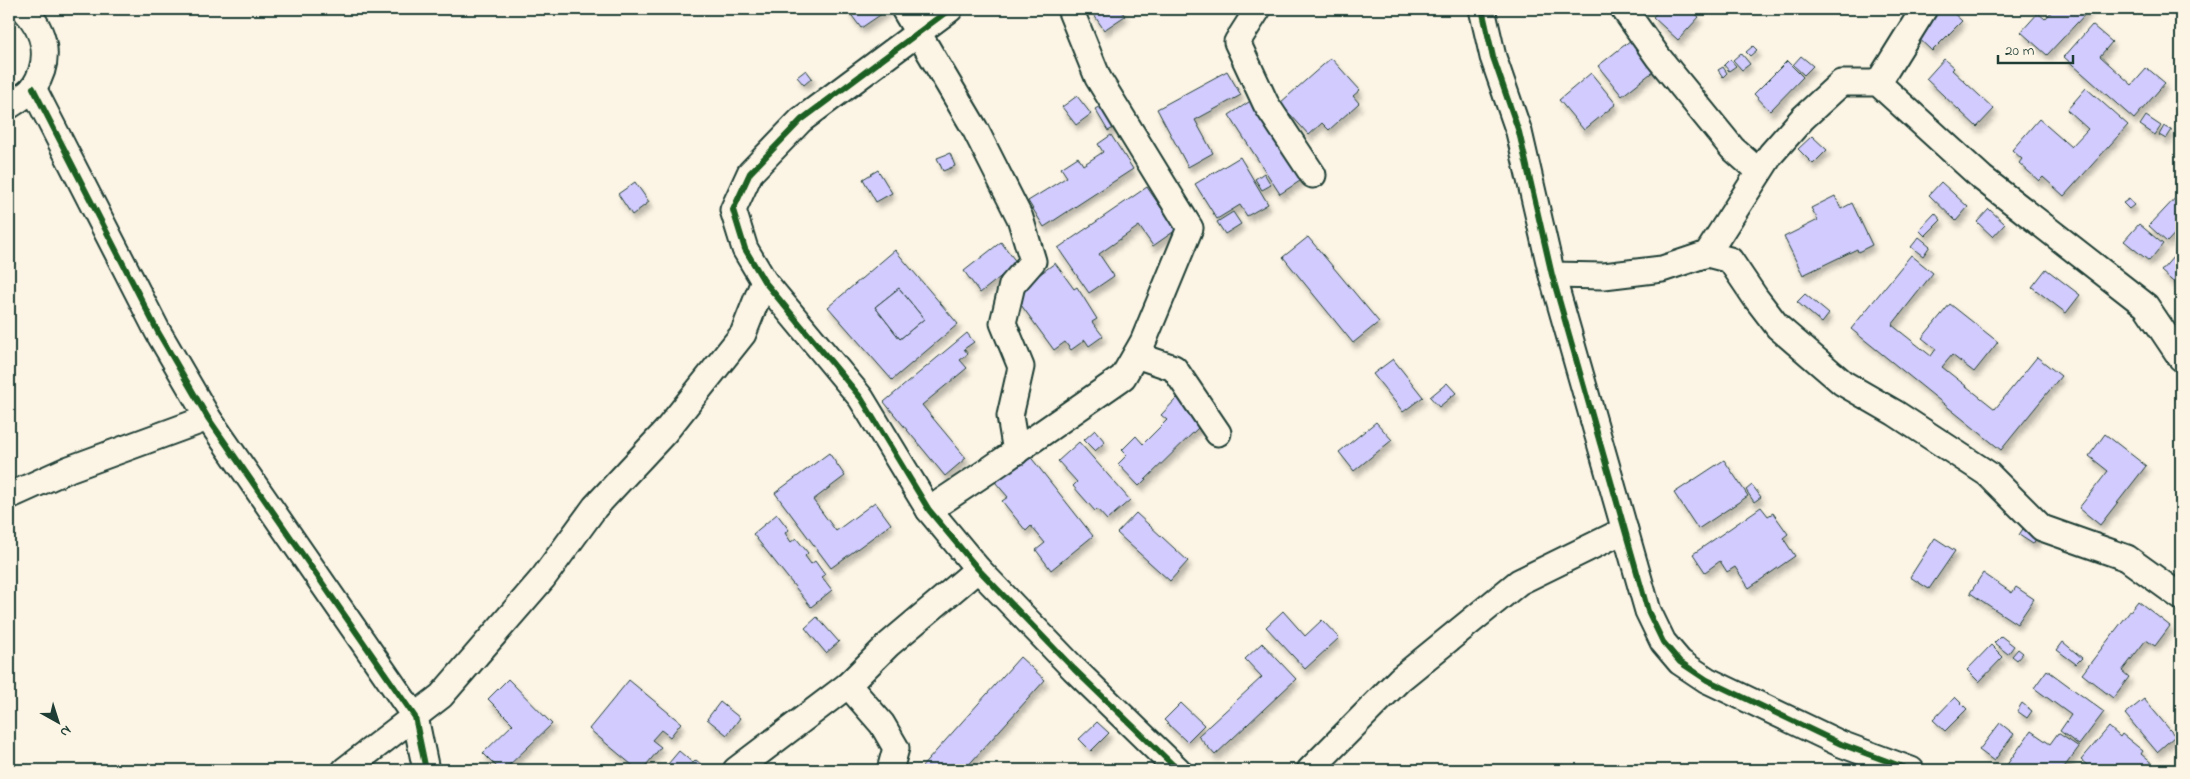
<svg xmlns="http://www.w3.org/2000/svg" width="2190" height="779" font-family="'Indie Flower',sans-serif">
	<defs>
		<filter id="shadow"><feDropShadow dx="3" dy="5.5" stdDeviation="2.5" flood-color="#0004"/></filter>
	</defs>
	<rect width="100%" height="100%" fill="#fcf5e5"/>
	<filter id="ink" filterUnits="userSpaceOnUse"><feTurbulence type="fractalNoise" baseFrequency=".02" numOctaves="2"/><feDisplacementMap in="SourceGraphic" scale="10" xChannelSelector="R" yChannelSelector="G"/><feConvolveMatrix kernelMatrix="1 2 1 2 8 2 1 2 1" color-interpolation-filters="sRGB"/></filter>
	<g filter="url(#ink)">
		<g fill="#d2cbfe" stroke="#1f3d34" fill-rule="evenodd" filter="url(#shadow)">
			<polygon points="847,9 889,9 861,28"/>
			<polygon points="1090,9 1120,9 1125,16 1104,30"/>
			<polygon points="1660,9 1690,9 1699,17 1678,40 1653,17"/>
			<polygon points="1934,9 1949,9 1962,21 1932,51 1912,32"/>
			<polygon points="2054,9 2090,9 2047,55 2021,32 2038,13 2045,19"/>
			<polygon points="2092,25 2112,42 2100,56 2132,85 2147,68 2165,83 2134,119 2064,57"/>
			<polygon points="1631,40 1655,70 1622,96 1598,66"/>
			<polygon points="1753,46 1757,50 1750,56 1746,52"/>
			<polygon points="1741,53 1750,64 1742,70 1733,60"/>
			<polygon points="1801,56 1813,66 1804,75 1793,65"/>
			<polygon points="1331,58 1360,90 1353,96 1359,103 1329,130 1322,123 1309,135 1280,103"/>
			<polygon points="1730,59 1736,66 1729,71 1724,65"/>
			<polygon points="1944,59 1954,68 1952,70 1994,109 1977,127 1926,79"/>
			<polygon points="1787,61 1803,77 1770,111 1754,94"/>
			<polygon points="1723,67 1727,73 1723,77 1718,70"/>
			<polygon points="806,70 812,78 804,85 797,77"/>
			<polygon points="1227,71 1241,95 1195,120 1213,153 1188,167 1157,109"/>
			<polygon points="1591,73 1616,104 1584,130 1559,100"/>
			<polygon points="2086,88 2128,125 2064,196 2043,177 2039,181 2019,163 2022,159 2012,150 2039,119 2071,147 2088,129 2067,110"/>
			<polygon points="1077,96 1091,114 1076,125 1062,107"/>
			<polygon points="1252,100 1303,179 1280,194 1229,115"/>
			<polygon points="1106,103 1119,125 1108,131 1095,109"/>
			<polygon points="2146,116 2161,126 2155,135 2140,125"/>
			<polygon points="2164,126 2172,130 2166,139 2159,135"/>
			<polygon points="1111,135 1133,169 1044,227 1028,201 1067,177 1061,168 1078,157 1083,165 1103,152 1098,144"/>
			<polygon points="1812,136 1827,150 1813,164 1798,149"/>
			<polygon points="950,153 955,166 943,171 937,158"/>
			<polygon points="1240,157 1268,204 1247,216 1240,205 1217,219 1195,184"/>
			<polygon points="878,170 892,193 876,202 863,179"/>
			<polygon points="1264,173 1271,185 1262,190 1255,179"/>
			<polygon points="635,182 649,202 632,215 618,194"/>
			<polygon points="1941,182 1968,207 1956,221 1929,195"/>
			<polygon points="1147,187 1176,230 1153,246 1139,226 1099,254 1114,276 1089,293 1058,248"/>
			<polygon points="2181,192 2181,227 2167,242 2149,226"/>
			<polygon points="1835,196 1841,209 1852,203 1872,245 1858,252 1857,249 1803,275 1784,237 1818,220 1811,208"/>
			<polygon points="2129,199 2134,205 2129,209 2123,203"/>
			<polygon points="1989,209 2005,224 1993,237 1977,222"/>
			<polygon points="1233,212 1241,224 1225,234 1217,222"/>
			<polygon points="1935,213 1941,220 1925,236 1919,230"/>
			<polygon points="2139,224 2163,244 2149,261 2124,241"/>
			<polygon points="1308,237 1379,322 1353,343 1283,257"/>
			<polygon points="1919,237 1930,246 1923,256 1911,247"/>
			<polygon points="1001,242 1020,267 1009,270 980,293 964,271"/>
			<polygon points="2181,248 2181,289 2161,271"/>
			<path d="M895,250L958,324L892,380L828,307ZM899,288L924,319L900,339L875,307Z"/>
			<polygon points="1911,255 1933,273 1892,325 1931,356 1936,349 1922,338 1950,304 1998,342 1974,372 1952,355 1942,367 1995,409 2037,357 2061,376 2001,450 1851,329"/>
			<polygon points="1055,263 1074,289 1077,287 1097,319 1092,322 1103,336 1089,346 1085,340 1071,350 1065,342 1054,350 1013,294"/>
			<polygon points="2046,269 2080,295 2066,313 2032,287"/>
			<polygon points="899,288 924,319 900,339 875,307"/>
			<polygon points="1805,294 1829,314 1822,323 1797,302"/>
			<polygon points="967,333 974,342 964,349 968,354 960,360 967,368 922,405 966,458 945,476 884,402"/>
			<polygon points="1393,359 1423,397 1403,412 1373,374"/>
			<polygon points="1447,383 1456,393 1439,407 1430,397"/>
			<polygon points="1177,398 1202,424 1139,486 1118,464 1127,455 1122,450 1136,436 1143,444 1167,420 1161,415"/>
			<polygon points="1376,422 1392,440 1354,471 1339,452"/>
			<polygon points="1095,430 1105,442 1095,451 1084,440"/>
			<polygon points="2105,434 2146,466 2100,525 2079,508 2108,471 2089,456"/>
			<polygon points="1079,442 1130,500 1107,520 1097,509 1095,511 1073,486 1077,482 1058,461"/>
			<polygon points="829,453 845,476 813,500 836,531 875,502 891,524 831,568 775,493"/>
			<polygon points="1029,455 1093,536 1051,570 1036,550 1045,543 1031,526 1026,531 1002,501 1008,497 995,482"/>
			<polygon points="1724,460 1748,496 1698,529 1674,493"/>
			<polygon points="1752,485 1761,497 1754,502 1746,490"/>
			<polygon points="1761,507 1768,516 1773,513 1788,534 1783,538 1795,556 1749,588 1735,567 1727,572 1720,561 1705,572 1693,554"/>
			<polygon points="1136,513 1188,561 1170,581 1117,533"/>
			<polygon points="777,514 789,530 785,533 791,542 796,538 808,553 805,556 811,564 815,561 825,575 822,577 832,590 811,607 753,534"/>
			<polygon points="2026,524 2040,532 2033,544 2019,535"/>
			<polygon points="1935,538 1955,551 1929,589 1910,577"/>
			<polygon points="1983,573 2012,593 2016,587 2034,599 2017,624 1970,593"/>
			<polygon points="2138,601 2170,626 2155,646 2146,640 2122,671 2129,677 2113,698 2082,674"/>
			<polygon points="1283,611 1305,636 1322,620 1339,638 1305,669 1266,627"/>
			<polygon points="817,617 839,642 826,653 805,628"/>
			<polygon points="2001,636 2014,646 2008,654 1994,643"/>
			<polygon points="2063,642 2082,658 2076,664 2057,650"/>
			<polygon points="1262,643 1296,679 1215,755 1198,736 1262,677 1245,659"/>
			<polygon points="1991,645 2003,657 1979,682 1967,670"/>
			<polygon points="2018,649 2023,653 2017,660 2012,656"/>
			<polygon points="1020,657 1045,680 964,770 921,770 920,769"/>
			<polygon points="2047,670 2104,712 2079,745 2060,731 2071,715 2034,688"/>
			<polygon points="508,679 552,724 504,770 500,770 483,753 513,724 488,699"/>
			<polygon points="629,680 681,723 670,737 661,730 652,740 661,747 642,770 638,770 589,729"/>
			<polygon points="1955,697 1967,709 1945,731 1933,720"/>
			<polygon points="2144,699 2175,736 2157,752 2125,714"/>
			<polygon points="720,702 740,718 727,735 707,719"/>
			<polygon points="1181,703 1204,725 1187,742 1164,720"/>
			<polygon points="2022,703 2032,711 2027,718 2017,711"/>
			<polygon points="1097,722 1109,733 1091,751 1079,739"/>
			<polygon points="2000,723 2014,734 1994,761 1979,750"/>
			<polygon points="2109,727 2120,737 2122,734 2143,751 2141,754 2154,765 2149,770 2093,770 2081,760"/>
			<polygon points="2031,731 2050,744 2058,733 2079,747 2062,770 2012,770 2006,766"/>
			<polygon points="679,751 693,763 696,760 702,765 697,770 663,770"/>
		</g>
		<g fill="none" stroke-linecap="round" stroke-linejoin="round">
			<defs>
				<g id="street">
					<polyline points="904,9 975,129 1020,218 1033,261 1012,285 1003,323 1021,367 1010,416 1016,452"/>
					<polyline points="950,9 801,120 750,173 733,210 745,249 764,281 861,398 929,510 978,569 1074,669 1178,770"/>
					<polyline points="1258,9 1237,42 1266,104 1313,175"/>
					<polyline points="1482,9 1493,57 1519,132 1552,275 1648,611 1663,642 1680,662 1707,680 1841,744 1911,770"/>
					<polyline points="1624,9 1658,57 1732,148 1759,172"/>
					<polyline points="1878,83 1924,9"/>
					<polyline points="33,88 158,332 208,418 415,717 426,770"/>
					<path d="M9,106C16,101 29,94 34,87C52,59 45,31 24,9"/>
					<polyline points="1707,254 1771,154 1803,118 1841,83 1878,83 1982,178 2146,306 2181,358"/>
					<polyline points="1552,275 1604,276 1662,269 1707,254 1730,260 1755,297 1778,327 1843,383 1895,413 1988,474 2042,528 2127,558 2181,597"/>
					<polyline points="1136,355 1174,368 1218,433"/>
					<polyline points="9,496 69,469 208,418"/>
					<polyline points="929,510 992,468 1123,377 1143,342 1190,228 1098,78 1070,9"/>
					<polyline points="848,685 882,724 896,748 890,770"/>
					<polyline points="345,770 441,696 543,578 595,507 665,432 743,334 764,281"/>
					<polyline points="736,770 848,685 888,645 978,569"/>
					<polyline points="1310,770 1400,679 1519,582 1625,530"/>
				</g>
			</defs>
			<use href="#street" stroke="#1f3d34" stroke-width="29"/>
			<use href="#street" stroke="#fcf5e5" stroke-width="25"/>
			<defs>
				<g id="cycleway">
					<polyline points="950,9 801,120 750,173 733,210 745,249 764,281 861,398 929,510 978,569 1074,669 1178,770"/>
					<polyline points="1482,9 1493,57 1519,132 1552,275 1648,611 1663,642 1680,662 1707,680 1841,744 1911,770"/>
					<polyline points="33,88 158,332 208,418 415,717 426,770"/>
				</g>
			</defs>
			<use href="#cycleway" stroke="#fcf5e5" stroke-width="9"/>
			<use href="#cycleway" stroke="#1b5e20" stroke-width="6"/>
		</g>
	</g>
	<rect width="2190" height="779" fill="none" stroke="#fcf5e5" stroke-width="30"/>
	<rect x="15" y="15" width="2160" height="749" fill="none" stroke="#1f3d34" stroke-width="2" filter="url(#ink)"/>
	<g transform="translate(58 722) rotate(141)" stroke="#fcf5e5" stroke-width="4" paint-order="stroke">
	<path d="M0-4L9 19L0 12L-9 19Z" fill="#1f3d34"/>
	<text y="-8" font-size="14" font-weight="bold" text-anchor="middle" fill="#1f3d34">N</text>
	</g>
	<path d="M1998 55v8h75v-8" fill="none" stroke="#1f3d34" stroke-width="2.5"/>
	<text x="2005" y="55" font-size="15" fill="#1f3d34" stroke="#fcf5e5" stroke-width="4" paint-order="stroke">20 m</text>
</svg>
